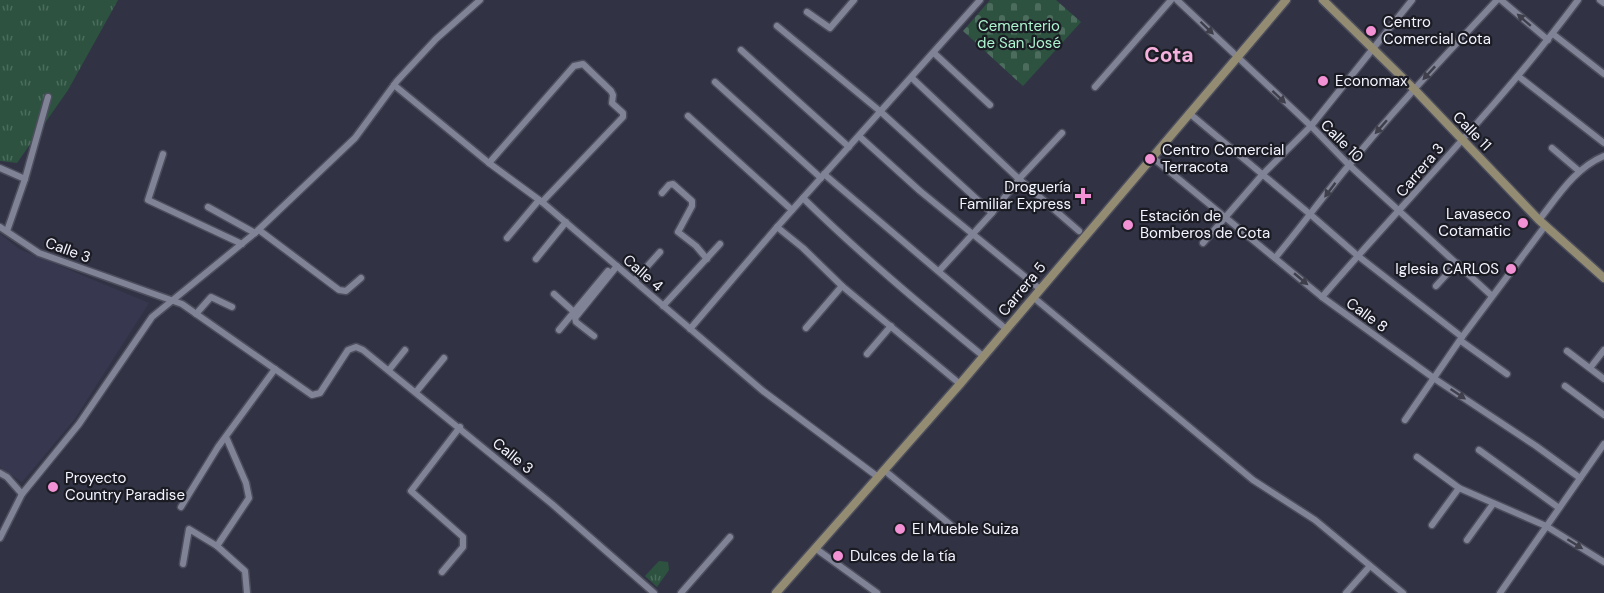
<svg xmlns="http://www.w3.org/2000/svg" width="1604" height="593" font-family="'DM Sans',sans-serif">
	<defs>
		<pattern id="grass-tufts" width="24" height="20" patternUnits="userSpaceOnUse" patternTransform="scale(1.5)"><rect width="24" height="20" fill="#2d5340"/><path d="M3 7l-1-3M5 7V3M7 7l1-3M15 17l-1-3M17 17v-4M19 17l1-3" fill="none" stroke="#4c6c5d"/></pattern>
		<pattern id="cemetery-stones" width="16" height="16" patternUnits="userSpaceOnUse" patternTransform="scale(1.5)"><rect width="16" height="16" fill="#2d5340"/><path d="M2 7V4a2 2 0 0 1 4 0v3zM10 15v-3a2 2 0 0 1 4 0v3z" fill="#4c6c5d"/></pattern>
	</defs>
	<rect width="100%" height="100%" fill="#313344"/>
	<polygon fill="#373850" points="0,234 19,249 149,303 74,420 22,482 0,467"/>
	<g fill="url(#grass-tufts)">
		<polygon points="0,0 118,0 68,90 17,163 0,161"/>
		<polygon points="659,561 668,562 669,570 657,587 645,576"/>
	</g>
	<polygon fill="url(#cemetery-stones)" points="990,0 1056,0 1081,22 1023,86 963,31"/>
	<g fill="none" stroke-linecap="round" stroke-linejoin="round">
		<defs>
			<g id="minor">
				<polyline points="1177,0 1311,126 1349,165 1492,296"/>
				<polyline points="1501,0 1548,40"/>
				<polyline points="1600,0 1604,3"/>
				<polyline points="807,12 830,28 854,0"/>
				<polyline points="777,26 881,112 992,213"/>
				<polyline points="1553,34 1604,74"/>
				<polyline points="741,50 849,147"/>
				<polyline points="934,53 990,105"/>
				<polyline points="1518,76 1604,143"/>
				<polyline points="912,78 1019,179 1079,231"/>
				<polyline points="715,82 821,178"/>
				<polyline points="394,85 489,163 542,202 763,391 878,477"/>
				<polyline points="1095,87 1171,0"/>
				<polyline points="1189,113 1311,215 1358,256 1462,337"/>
				<polyline points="688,116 792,210"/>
				<polyline points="859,136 920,191 1040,289"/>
				<polyline points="1552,148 1579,171"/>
				<polyline points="163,154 148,200 242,244"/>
				<polyline points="1152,157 1322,297 1435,379 1536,446 1580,478"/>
				<polyline points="489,163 574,66 583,64 611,91 613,95 612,103 623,113 623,117 542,202"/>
				<polyline points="0,168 25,179"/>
				<polyline points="824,174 1006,329"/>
				<polyline points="662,193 669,185 673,184 692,201 692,206 678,232 696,246 707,259"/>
				<path d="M803,198C860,254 921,305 983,356"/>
				<polyline points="208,207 255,233"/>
				<path d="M1539,220C1558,196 1575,168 1604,156"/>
				<polyline points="0,227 39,253 182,304 312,395 320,393 348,350 356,347 363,350 552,504 654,593"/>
				<polyline points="777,227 803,248 842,286 960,384"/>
				<polyline points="259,230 339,290 346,291 361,278"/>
				<polyline points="7,231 25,179 48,97"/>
				<polyline points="507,238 539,200"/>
				<polyline points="1203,243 1262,175 1311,126 1412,0"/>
				<path d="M1275,258C1301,227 1324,195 1350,164C1396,107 1447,54 1497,0"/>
				<polyline points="536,259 566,222"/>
				<polyline points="939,271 992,213 1019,179 1062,133"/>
				<polyline points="635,280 660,252"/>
				<polyline points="1436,286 1457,263"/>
				<polyline points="554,294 574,312"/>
				<polyline points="1033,297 1253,480 1315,520 1403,593"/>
				<path d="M1322,297C1407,198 1500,105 1578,0"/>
				<polyline points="663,306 720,244"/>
				<polyline points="196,314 211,297 232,307"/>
				<polyline points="806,328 842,286"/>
				<polyline points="690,329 777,227 980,0"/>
				<polyline points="559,330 608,271"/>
				<polyline points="594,336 576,322 575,318 617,266"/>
				<polyline points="1461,341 1507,374"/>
				<polyline points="1567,351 1604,379"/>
				<polyline points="867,354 891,326"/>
				<polyline points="1590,368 1604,350"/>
				<polyline points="389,370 405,350"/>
				<polyline points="1565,386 1604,415"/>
				<polyline points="416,392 444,358"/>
				<polyline points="1405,420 1462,337 1545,226"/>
				<polyline points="1479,450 1559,508"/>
				<polyline points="1417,457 1459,488 1546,526 1604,562"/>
				<polyline points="884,470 952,526"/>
				<polyline points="0,473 7,477 22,494"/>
				<polyline points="181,507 218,447 275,369"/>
				<polyline points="1432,525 1459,488"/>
				<polyline points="0,538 22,494 79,424 152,317 255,233 355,138 397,81 436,39 480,0"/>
				<polyline points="1467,540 1493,504"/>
				<polyline points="217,546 249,498 246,483 226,437"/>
				<polyline points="815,548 877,593"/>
				<polyline points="183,564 189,529 217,546 245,571 247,593"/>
				<polyline points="442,572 463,547 463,537 411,491 460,427"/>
				<polyline points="681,593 730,537"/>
				<polyline points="1346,593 1370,566"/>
				<polyline points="1500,593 1604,444"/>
			</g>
			<g id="secondary">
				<polyline points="1323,0 1414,89 1539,220 1604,278"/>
				<polyline points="776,593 960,384 1286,0"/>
			</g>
		</defs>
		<use href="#minor" stroke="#4d4e5d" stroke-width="9"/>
		<use href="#secondary" stroke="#4d4e5d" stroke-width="11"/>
		<use href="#minor" stroke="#808296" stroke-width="6"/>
		<use href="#secondary" stroke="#938c73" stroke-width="8"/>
	</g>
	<defs><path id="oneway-solid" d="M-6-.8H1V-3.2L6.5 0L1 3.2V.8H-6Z" transform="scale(1.5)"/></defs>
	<g fill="#3e3f4b">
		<use href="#oneway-solid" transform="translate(1524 20) rotate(-139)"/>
		<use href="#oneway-solid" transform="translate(1207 28) rotate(44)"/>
		<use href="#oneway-solid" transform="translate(1429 73) rotate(133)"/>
		<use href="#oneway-solid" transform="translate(1279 97) rotate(43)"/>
		<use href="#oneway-solid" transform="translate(1381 127) rotate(131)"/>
		<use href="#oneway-solid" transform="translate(1330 190) rotate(127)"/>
		<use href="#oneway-solid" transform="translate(1301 279) rotate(40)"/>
		<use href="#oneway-solid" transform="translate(1458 394) rotate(34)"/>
		<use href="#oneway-solid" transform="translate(1575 544) rotate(32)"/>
	</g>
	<g fill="#f391d5" stroke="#1b1b23" stroke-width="2">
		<circle cx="1371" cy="31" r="6"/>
		<circle cx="1323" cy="81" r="6"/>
		<circle cx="1150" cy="159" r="6"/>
		<path d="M1080 187h6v6h6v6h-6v6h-6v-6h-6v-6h6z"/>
		<circle cx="1523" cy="223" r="6"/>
		<circle cx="1128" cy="225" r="6"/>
		<circle cx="1511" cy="269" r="6"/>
		<circle cx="53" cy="487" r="6"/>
		<circle cx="900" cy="529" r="6"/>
		<circle cx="838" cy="556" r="6"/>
	</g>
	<g text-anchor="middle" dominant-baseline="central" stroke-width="4.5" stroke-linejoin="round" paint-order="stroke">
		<g font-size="15" fill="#f2f4ff" stroke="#1b1b23" text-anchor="start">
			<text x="1383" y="22">Centro<tspan x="1383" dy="17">Comercial Cota</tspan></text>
			<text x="1335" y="81">Economax</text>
			<text x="1162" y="150">Centro Comercial<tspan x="1162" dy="17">Terracota</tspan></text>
			<text x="1071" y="187" text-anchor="end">Droguería<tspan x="1071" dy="17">Familiar Express</tspan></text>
			<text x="1511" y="214" text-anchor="end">Lavaseco<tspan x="1511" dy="17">Cotamatic</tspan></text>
			<text x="1140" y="216">Estación de<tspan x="1140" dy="17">Bomberos de Cota</tspan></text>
			<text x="1499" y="269" text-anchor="end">Iglesia CARLOS</text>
			<text x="65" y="478">Proyecto<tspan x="65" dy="17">Country Paradise</tspan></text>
			<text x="912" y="529">El Mueble Suiza</text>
			<text x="850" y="556">Dulces de la tía</text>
		</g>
		<g font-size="15" fill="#acf5cf" stroke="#1b1b23">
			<text x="1019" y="26">Cementerio<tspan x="1019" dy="17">de San José</tspan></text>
		</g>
		<g font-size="15" fill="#f2f4ff" stroke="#1b1b23">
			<text transform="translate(1472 131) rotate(46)">Calle 11</text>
			<text transform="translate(1342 141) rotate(45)">Calle 10</text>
			<text transform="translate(1420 170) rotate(-50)">Carrera 3</text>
			<text transform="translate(68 250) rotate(20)">Calle 3</text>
			<text transform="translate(643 273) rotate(41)">Calle 4</text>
			<text transform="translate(1022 289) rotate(-50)">Carrera 5</text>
			<text transform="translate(1367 315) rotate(36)">Calle 8</text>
			<text transform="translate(513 456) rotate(39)">Calle 3</text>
		</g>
		<g font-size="21" font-weight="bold" fill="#f6b0de" stroke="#1b1b23">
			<text x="1169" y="55">Cota</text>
		</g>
	</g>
</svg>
